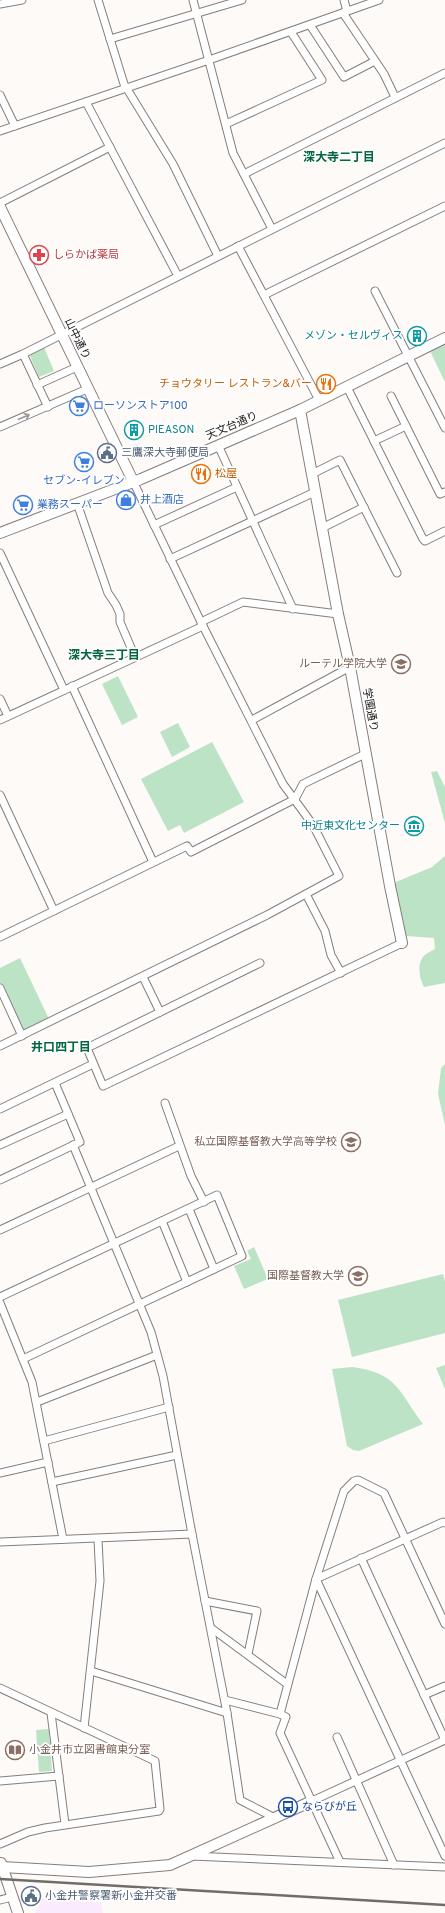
<svg xmlns="http://www.w3.org/2000/svg" width="445" height="1913" font-family="Overpass,'Noto Sans JP',sans-serif">
	<rect width="100%" height="100%" fill="#fefaf8"/>
	<polygon fill="#fbebfe" points="45,1895 101,1902 103,1913 35,1913"/>
	<g fill="#bce3c6">
		<polygon points="445,343 445,382 430,351"/>
		<polygon points="43,345 54,371 39,377 28,351"/>
		<polygon points="118,676 138,717 122,725 102,684"/>
		<polygon points="178,723 190,747 172,757 160,732"/>
		<polygon points="212,742 244,802 184,833 180,825 168,831 141,779"/>
		<polygon points="437,771 445,787 445,823 431,772"/>
		<path d="M445,856V983L424,987C420,979 416,964 424,956C426,953 432,951 435,949L434,938L406,936L391,884L432,867Z"/>
		<polygon points="20,958 49,1019 23,1031 0,991 0,968"/>
		<polygon points="445,1064 445,1125 438,1094 441,1068"/>
		<polygon points="254,1247 268,1279 244,1289 234,1266 251,1259 247,1251"/>
		<polygon points="443,1274 445,1281 445,1333 352,1357 338,1300"/>
		<polygon points="445,1365 445,1389 436,1368"/>
		<path d="M352,1367C398,1373 398,1391 423,1424L359,1451L353,1450L347,1446L332,1369Z"/>
		<polygon points="49,1729 52,1771 39,1772 36,1730"/>
	</g>
	<g fill="none" stroke-linecap="round" stroke-linejoin="round">
		<defs>
			<g id="street">
				<polyline points="98,0 124,84 173,164 218,256"/>
				<polyline points="193,0 233,153 272,229"/>
				<polyline points="344,0 347,11"/>
				<polyline points="0,4 22,0"/>
				<polyline points="343,13 384,74 395,97"/>
				<polyline points="310,25 344,77 375,61"/>
				<polyline points="110,39 242,0"/>
				<polyline points="0,95 15,126"/>
				<polyline points="86,102 178,276"/>
				<polyline points="226,124 322,80 291,32"/>
				<polyline points="0,131 209,60 379,0"/>
				<polyline points="244,174 445,73"/>
				<polyline points="0,203 110,147"/>
				<polyline points="238,246 319,400"/>
				<polyline points="375,291 445,428"/>
				<polyline points="264,295 445,206"/>
				<polyline points="23,354 48,407"/>
				<polyline points="0,364 23,354 445,143"/>
				<polyline points="37,385 77,367"/>
				<polyline points="347,387 423,539 425,541 445,531"/>
				<polyline points="391,396 440,494 445,492"/>
				<polyline points="0,427 87,389"/>
				<polyline points="374,441 406,426"/>
				<polyline points="218,445 293,609"/>
				<polyline points="312,474 340,460 397,573"/>
				<polyline points="77,503 108,593 116,605 120,614 120,622 135,657"/>
				<polyline points="154,525 237,487"/>
				<polyline points="322,528 364,507"/>
				<polyline points="0,553 64,690"/>
				<polyline points="170,559 315,492"/>
				<polyline points="201,622 243,602 338,614"/>
				<polyline points="72,686 153,862"/>
				<polyline points="0,699 8,716"/>
				<polyline points="0,720 203,626"/>
				<polyline points="252,720 350,667"/>
				<polyline points="0,795 54,911"/>
				<polyline points="306,894 325,931 331,955 341,973"/>
				<polyline points="0,937 187,846 191,852 295,799 303,784 365,754"/>
				<polyline points="260,963 87,1048 103,1086 402,943"/>
				<polyline points="143,977 160,1012"/>
				<polyline points="0,988 22,1036"/>
				<polyline points="0,1046 267,915 339,876 313,825 283,784 201,622 133,481"/>
				<polyline points="165,1103 191,1176 204,1202"/>
				<polyline points="0,1109 93,1064"/>
				<polyline points="0,1145 68,1114"/>
				<polyline points="73,1145 151,1332 163,1376 192,1534 227,1713 240,1800 275,1818"/>
				<polyline points="0,1180 80,1142 55,1083"/>
				<polyline points="189,1209 214,1269"/>
				<polyline points="162,1221 187,1282"/>
				<polyline points="0,1230 179,1146"/>
				<polyline points="0,1297 217,1195 242,1256 23,1359"/>
				<polyline points="0,1303 32,1382 63,1539"/>
				<polyline points="37,1402 157,1355"/>
				<polyline points="44,1441 169,1407"/>
				<polyline points="0,1473 48,1462"/>
				<polyline points="52,1482 177,1455"/>
				<polyline points="445,1523 443,1522 316,1579 445,1856"/>
				<polyline points="0,1542 192,1534"/>
				<polyline points="361,1558 445,1740"/>
				<polyline points="205,1601 257,1611 248,1654"/>
				<polyline points="211,1628 287,1684"/>
				<polyline points="91,1671 227,1713"/>
				<polyline points="0,1688 155,1761 160,1809 159,1811 45,1828 28,1832 0,1844"/>
				<polyline points="424,1695 445,1686"/>
				<polyline points="225,1700 280,1714 286,1717 280,1733 340,1862"/>
				<polyline points="51,1713 65,1824"/>
				<polyline points="280,1714 316,1579 344,1491 354,1481 358,1480 384,1493 445,1624"/>
				<polyline points="84,1728 100,1581 98,1539"/>
				<polyline points="337,1737 394,1865"/>
				<polyline points="0,1781 59,1776"/>
				<polyline points="312,1801 445,1740"/>
				<polyline points="191,1856 445,1867"/>
				<polyline points="0,1900 12,1897"/>
			</g>
			<g id="secondary">
				<polyline points="0,207 133,481"/>
				<polyline points="300,410 338,614 350,667 390,886 402,943"/>
				<polyline points="0,533 141,479 300,410 445,338"/>
				<polyline points="1,1863 18,1913"/>
				<polyline points="2,1867 89,1872 170,1865 312,1801"/>
			</g>
		</defs>
		<use href="#street" stroke="#867d79" stroke-width="9"/>
		<use href="#secondary" stroke="#867d79" stroke-width="12"/>
		<use href="#street" stroke="#fff" stroke-width="7"/>
		<use href="#secondary" stroke="#fff" stroke-width="10"/>
		<polyline stroke="#706c6a" stroke-width="2.5" points="0,1879 445,1905"/>
	</g>
	<defs><path id="oneway-shaft" d="M-6 0H5M1.5-3L5.5 0L1.5 3" fill="none" stroke-width="1.6" stroke-linecap="round" stroke-linejoin="round"/></defs>
	<use stroke="#999797" href="#oneway-shaft" transform="translate(24 417) rotate(-23)"/>
	<defs>
		<symbol id="pharmacy-ring" viewBox="-11 -11 22 22"><circle r="9.5" fill="#fff" stroke="#e0444e" stroke-width="1.5"/><path d="M-2-6h4v4h4v4h-4v4h-4v-4h-4v-4h4Z" fill="#e0444e"/></symbol>
		<symbol id="building-ring" viewBox="-11 -11 22 22"><circle r="9.5" fill="#fff" stroke="#0f9aa8" stroke-width="1.5"/><path d="M-4-6H4V6H1V3H-1V6H-4ZM-2.5-4.3h1.7v1.8h-1.7ZM.8-4.3h1.7v1.8H.8ZM-2.5-1h1.7V.8h-1.7ZM.8-1h1.7V.8H.8Z" fill="#0f9aa8"/></symbol>
		<symbol id="restaurant-ring" viewBox="-11 -11 22 22"><circle r="9.5" fill="#fff" stroke="#e8710a" stroke-width="1.5"/><path d="M-5-6h1v4h1v-4h1v4h1v-4h1v5L-1.5 .5V6h-2V.5L-5-1ZM5-6V6H3V1.5H1.5Q1.5-4 5-6Z" fill="#e8710a"/></symbol>
		<symbol id="supermarket-ring" viewBox="-11 -11 22 22"><circle r="9.5" fill="#fff" stroke="#3f7fe0" stroke-width="1.5"/><path d="M-6-5.5h2.5l.6 2H6L4.5 2H-2.5L-4.4-4H-6ZM-1.5 3.2a1.3 1.3 0 1 0 .1 0ZM3 3.2a1.3 1.3 0 1 0 .1 0Z" fill="#3f7fe0"/></symbol>
		<symbol id="civic-ring" viewBox="-11 -11 22 22"><circle r="9.5" fill="#fff" stroke="#5c6f8a" stroke-width="1.5"/><path d="M-.6-6.5H3V-4.5H.6V-3L4-1V1h2V6H-6V1h2V-1L-.6-3ZM-1.2 2.5V6h2.4V2.5Z" fill="#5c6f8a"/></symbol>
		<symbol id="shop-ring" viewBox="-11 -11 22 22"><circle r="9.5" fill="#fff" stroke="#3f7fe0" stroke-width="1.5"/><path d="M-5-2.5h2.3a2.7 3.5 0 0 1 5.4 0H5L5.5 6h-11ZM-1.5-2.5h3a1.5 2.3 0 0 0-3 0Z" fill="#3f7fe0"/></symbol>
		<symbol id="university-ring" viewBox="-11 -11 22 22"><circle r="9.5" fill="#fff" stroke="#8d6e63" stroke-width="1.5"/><path d="M0-5L7-2L0 1L-7-2ZM-4 1L0 2.5L4 1V4Q0 6-4 4Z" fill="#8d6e63"/></symbol>
		<symbol id="museum-ring" viewBox="-11 -11 22 22"><circle r="9.5" fill="#fff" stroke="#0f9aa8" stroke-width="1.5"/><path d="M0-6L6-3V-2H-6V-3ZM-5-1h2V3h-2ZM-1-1h2V3h-2ZM3-1h2V3H3ZM-6 4H6V6H-6Z" fill="#0f9aa8"/></symbol>
		<symbol id="school-ring" viewBox="-11 -11 22 22"><circle r="9.5" fill="#fff" stroke="#8d6e63" stroke-width="1.5"/><path d="M0-5L7-2L0 1L-7-2ZM-4 1L0 2.5L4 1V4Q0 6-4 4Z" fill="#8d6e63"/></symbol>
		<symbol id="library-ring" viewBox="-11 -11 22 22"><circle r="9.5" fill="#fff" stroke="#8d6e63" stroke-width="1.5"/><path d="M-6-4Q-3-5.5-.7-3.5V5Q-3 3-6 4ZM6-4Q3-5.5 .7-3.5V5Q3 3 6 4Z" fill="#8d6e63"/></symbol>
		<symbol id="bus-ring" viewBox="-11 -11 22 22"><circle r="9.5" fill="#fff" stroke="#1a4fb4" stroke-width="1.5"/><path d="M-5-6H5V4H4V6H2V4H-2V6H-4V4H-5ZM-3.5-4V0h7V-4ZM-3.5 1.2v1.5H-2V1.2ZM2 1.2v1.5H3.5V1.2Z" fill="#1a4fb4"/></symbol>
	</defs>
	<g fill-rule="evenodd">
		<use href="#pharmacy-ring" x="28" y="244" width="22" height="22"/>
		<use href="#building-ring" x="406" y="325" width="22" height="22"/>
		<use href="#restaurant-ring" x="315" y="373" width="22" height="22"/>
		<use href="#supermarket-ring" x="68" y="395" width="22" height="22"/>
		<use href="#building-ring" x="123" y="419" width="22" height="22"/>
		<use href="#civic-ring" x="96" y="442" width="22" height="22"/>
		<use href="#supermarket-ring" x="73" y="451" width="22" height="22"/>
		<use href="#restaurant-ring" x="190" y="463" width="22" height="22"/>
		<use href="#shop-ring" x="115" y="489" width="22" height="22"/>
		<use href="#supermarket-ring" x="12" y="494" width="22" height="22"/>
		<use href="#university-ring" x="390" y="653" width="22" height="22"/>
		<use href="#museum-ring" x="403" y="815" width="22" height="22"/>
		<use href="#school-ring" x="340" y="1131" width="22" height="22"/>
		<use href="#university-ring" x="347" y="1265" width="22" height="22"/>
		<use href="#library-ring" x="4" y="1739" width="22" height="22"/>
		<use href="#bus-ring" x="277" y="1796" width="22" height="22"/>
		<use href="#civic-ring" x="20" y="1885" width="22" height="22"/>
	</g>
	<g text-anchor="middle" dominant-baseline="central" stroke-width="3.5" stroke-linejoin="round" paint-order="stroke">
		<g font-size="11" fill="#be3a42" stroke="#fff" text-anchor="start">
			<text x="53" y="255">しらかば薬局</text>
		</g>
		<g font-size="11" fill="#0d838f" stroke="#fff" text-anchor="end">
			<text x="403" y="336">メゾン・セルヴィス</text>
			<text x="148" y="430" text-anchor="start">PIEASON</text>
			<text x="400" y="826">中近東文化センター</text>
		</g>
		<g font-size="11" fill="#1c1817" stroke="#fff">
			<text transform="translate(77 339) rotate(64)">山中通り</text>
			<text transform="translate(232 426) rotate(-23)">天文台通り</text>
			<text transform="translate(370 710) rotate(80)">学園通り</text>
		</g>
		<g font-size="11" fill="#c56008" stroke="#fff" text-anchor="end">
			<text x="312" y="384">チョウタリー レストラン&amp;バー</text>
			<text x="215" y="474" text-anchor="start">松屋</text>
		</g>
		<g font-size="11" fill="#366cbe" stroke="#fff" text-anchor="start">
			<text x="93" y="406">ローソンストア100</text>
			<text x="84" y="481" text-anchor="middle">セブン-イレブン</text>
			<text x="140" y="500">井上酒店</text>
			<text x="37" y="505">業務スーパー</text>
		</g>
		<g font-size="11" fill="#4e5e75" stroke="#fff" text-anchor="start">
			<text x="121" y="453">三鷹深大寺郵便局</text>
			<text x="45" y="1896">小金井警察署新小金井交番</text>
		</g>
		<g font-size="11" fill="#785e54" stroke="#fff" text-anchor="end">
			<text x="387" y="664">ルーテル学院大学</text>
			<text x="337" y="1142">私立国際基督教大学高等学校</text>
			<text x="344" y="1276">国際基督教大学</text>
			<text x="29" y="1750" text-anchor="start">小金井市立図書館東分室</text>
		</g>
		<g font-size="11" fill="#164399" stroke="#fff" text-anchor="start">
			<text x="302" y="1807">ならびが丘</text>
		</g>
		<g font-size="12" font-weight="bold" fill="#056642" stroke="#fff">
			<text x="339" y="158">深大寺二丁目</text>
			<text x="104" y="656">深大寺三丁目</text>
			<text x="61" y="1048">井口四丁目</text>
		</g>
	</g>
</svg>
